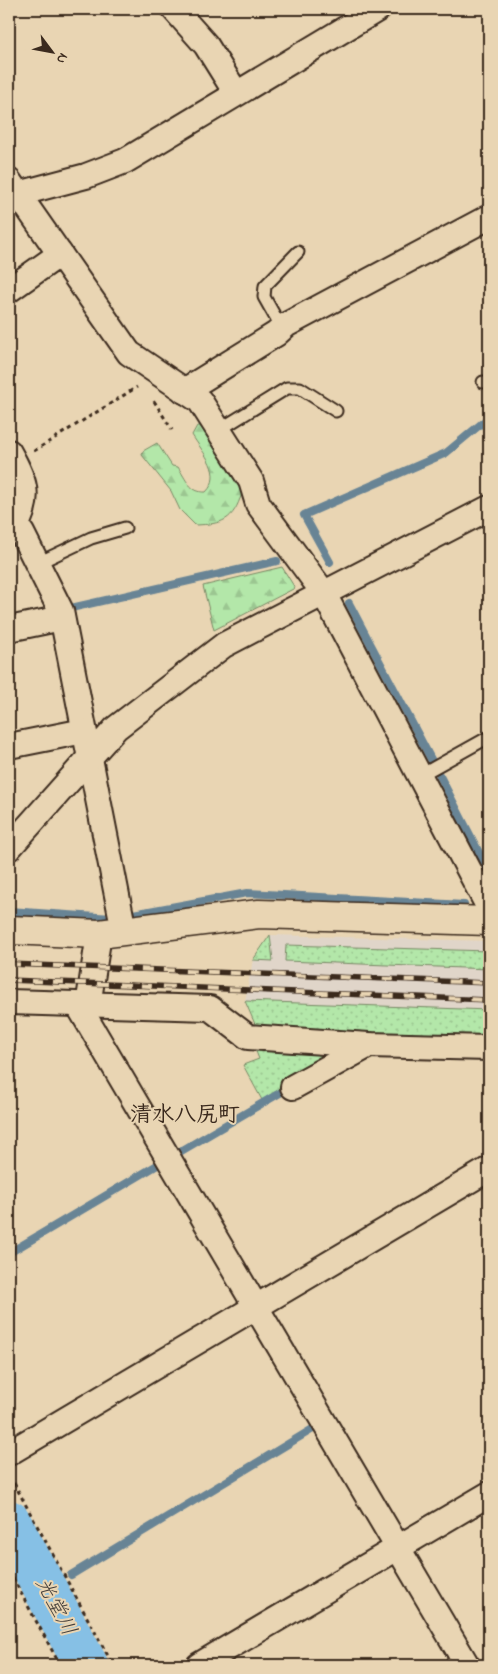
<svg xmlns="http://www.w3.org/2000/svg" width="498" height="1674" font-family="'Indie Flower','Klee One',sans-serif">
	<defs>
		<pattern id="grass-dots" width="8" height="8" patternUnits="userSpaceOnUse" patternTransform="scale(1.25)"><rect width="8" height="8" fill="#b3e7a9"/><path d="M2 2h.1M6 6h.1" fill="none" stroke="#9bc691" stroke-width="1.8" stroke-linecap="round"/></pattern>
		<pattern id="forest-firs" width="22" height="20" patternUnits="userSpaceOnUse" patternTransform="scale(1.25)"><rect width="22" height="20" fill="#b3e7a9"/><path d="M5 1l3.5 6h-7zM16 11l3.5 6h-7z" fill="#9bc691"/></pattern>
	</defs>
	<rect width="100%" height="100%" fill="#e9d5b3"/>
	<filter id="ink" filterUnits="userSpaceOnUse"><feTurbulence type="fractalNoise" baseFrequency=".02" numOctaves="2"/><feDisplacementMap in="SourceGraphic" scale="10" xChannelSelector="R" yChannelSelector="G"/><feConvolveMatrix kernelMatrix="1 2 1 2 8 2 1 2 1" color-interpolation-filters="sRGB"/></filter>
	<g filter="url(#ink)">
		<polygon fill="#e0d5c9" points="270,935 489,941 489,1038 258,1031 245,1001 253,960"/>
		<g fill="url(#grass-dots)" stroke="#778864">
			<polygon points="270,935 273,961 253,960"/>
			<polygon points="286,945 489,951 489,969 285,961"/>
			<polygon points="245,1001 489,1010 489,1038 258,1031"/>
			<polygon points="253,1044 330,1050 332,1056 262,1100 243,1065 259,1059"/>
		</g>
		<g fill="url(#forest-firs)" stroke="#778864">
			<path d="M197,426H205L224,454L242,493C233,521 223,524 195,525L180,510L171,491L142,455L143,451L157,443L172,466L178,467C186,479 190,493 206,492C224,474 203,453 192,435Z"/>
			<polygon points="282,567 295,588 214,630 203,586"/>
		</g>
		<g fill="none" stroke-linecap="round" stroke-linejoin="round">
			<g stroke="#688495" stroke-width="8">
				<polyline points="330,562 304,515 446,453 487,419"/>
				<polyline points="349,603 432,761"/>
				<polyline points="71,608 277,561"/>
				<polyline points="440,776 489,872"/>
				<polyline points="9,911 112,918"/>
				<polyline points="133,914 247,893 464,905"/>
				<polyline points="176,1154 285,1090"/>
				<polyline points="9,1253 159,1164"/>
				<polyline points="16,1569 29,1560"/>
				<polyline points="71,1575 316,1427"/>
				<polyline points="46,1591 56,1584"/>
				<polyline points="479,1665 489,1659"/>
			</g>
			<polyline stroke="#86c0e5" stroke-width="44" points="9,1522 86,1665"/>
			<defs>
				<g id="service">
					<polyline points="282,329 264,297 265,286 298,252"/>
					<polyline points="483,382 489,382"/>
					<polyline points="219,430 287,388 300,388 336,411"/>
					<polyline points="38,563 91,538 125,528"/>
					<polyline points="419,776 489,737"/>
				</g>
				<g id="minor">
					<polyline points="174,9 206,45 236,93"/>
					<polyline points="9,181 129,353 200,401 251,481 258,504 323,592 489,908"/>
					<polyline points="18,194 86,176 125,161 378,9"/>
					<polyline points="9,290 60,254"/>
					<polyline points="184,391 276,334 286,325 489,217"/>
					<path d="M9,452C24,479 32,496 16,526"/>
					<polyline points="9,525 16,526 22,533 61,611 124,931"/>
					<polyline points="9,629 62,618"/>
					<polyline points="9,746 84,731"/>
					<polyline points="9,848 116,728 224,645 489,508"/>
					<polyline points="9,1002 210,1008 248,1037 369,1045 489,1048"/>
					<polyline points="78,1005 467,1665"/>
					<polyline points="88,1006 99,934"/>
					<polyline points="293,1087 369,1045"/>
					<polyline points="9,1453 489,1169"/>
					<polyline points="199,1665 489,1494"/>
				</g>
				<polyline id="tertiary" points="9,930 99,934 259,914 489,921"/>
			</defs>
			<use href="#service" stroke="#3b2a1e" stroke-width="15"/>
			<use href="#minor" stroke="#3b2a1e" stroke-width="28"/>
			<use href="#tertiary" stroke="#3b2a1e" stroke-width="31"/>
			<g stroke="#3b2a1e" stroke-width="3" stroke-dasharray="4 4" stroke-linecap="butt">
				<polyline points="154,401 172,430"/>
				<polyline points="34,451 137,387"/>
				<polyline points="10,1476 113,1665"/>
				<polyline points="9,1571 60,1665"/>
			</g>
			<use href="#service" stroke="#e9d5b3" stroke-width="11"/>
			<use href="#minor" stroke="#e9d5b3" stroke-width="24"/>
			<use href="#tertiary" stroke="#e9d5b3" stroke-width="28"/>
			<defs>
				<g id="rail">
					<polyline points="9,964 489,983"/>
					<polyline points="9,980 489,1000"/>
				</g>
			</defs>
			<use href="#rail" stroke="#3b2a1e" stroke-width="5.5"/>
			<use href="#rail" stroke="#e9d5b3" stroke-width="4" stroke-dasharray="11" stroke-linecap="butt"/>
		</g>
	</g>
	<g text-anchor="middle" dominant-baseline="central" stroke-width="4" stroke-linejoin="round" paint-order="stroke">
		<g font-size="21" font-style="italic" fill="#46403c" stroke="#e9d5b3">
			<text transform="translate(55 1607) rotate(62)">光堂川</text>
		</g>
		<g font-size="22" font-weight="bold" fill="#3b2a1e" stroke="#e9d5b3">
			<text x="185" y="1116">清水八尻町</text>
		</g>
	</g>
	<rect width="498" height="1674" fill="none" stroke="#e9d5b3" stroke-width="30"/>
	<rect x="15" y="15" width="468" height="1644" fill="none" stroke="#3b2a1e" stroke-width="2" filter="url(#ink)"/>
	<g transform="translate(52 52) rotate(122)" stroke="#e9d5b3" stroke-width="4" paint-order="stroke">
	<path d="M0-4L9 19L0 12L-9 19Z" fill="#3b2a1e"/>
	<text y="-8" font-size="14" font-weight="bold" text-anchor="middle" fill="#3b2a1e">N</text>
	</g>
</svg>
